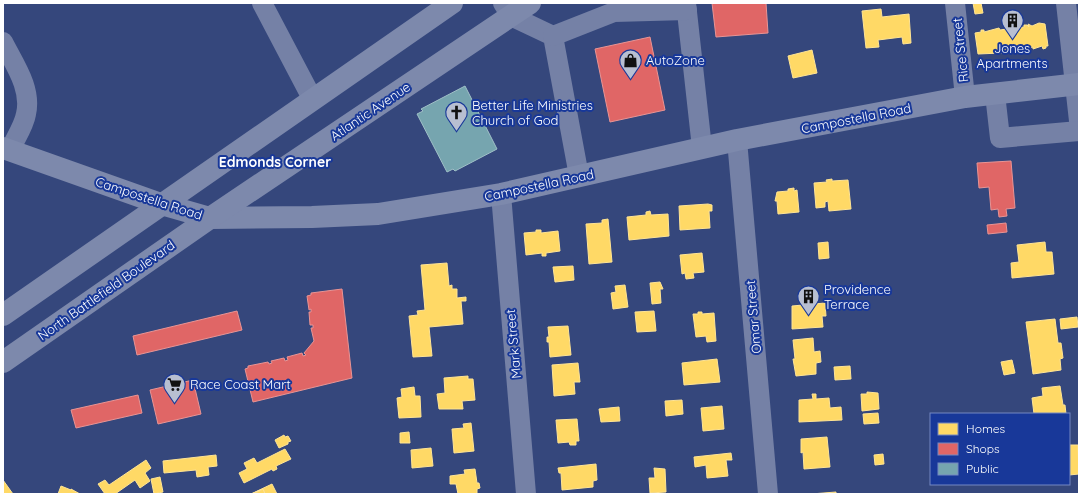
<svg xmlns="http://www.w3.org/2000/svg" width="1082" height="497" font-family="Quicksand,sans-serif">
	<rect width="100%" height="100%" fill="#35477c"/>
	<g fill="#ffd966" stroke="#ffe494">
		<polygon points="973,3 981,3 983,13 975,14"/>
		<polygon points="881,9 882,17 909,14 911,43 903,44 902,37 878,40 879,47 866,48 862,11"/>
		<polygon points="1039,23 1045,24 1048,46 1046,46 1046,48 1043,49 1042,46 1033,49 1033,47 1030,48 1030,50 1027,51 1027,48 1024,49 1024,50 1014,50 1014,52 1011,53 1010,50 1001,53 978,54 975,33 981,32 981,30 984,30 984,32 999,28 1000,30 1013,28 1015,26 1016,28 1024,27 1024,25 1027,25 1029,27 1028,24 1032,26"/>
		<polygon points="812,50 817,73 793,78 788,56"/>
		<polygon points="832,179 832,181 848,180 851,209 829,211 828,201 825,202 825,207 816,208 814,183 827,182 826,180"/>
		<polygon points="794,188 794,191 797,190 799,212 778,214 777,201 775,201 777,192 788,191 788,189"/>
		<polygon points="708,204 712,205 712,211 709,211 710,228 680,230 679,206"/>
		<polygon points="650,211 651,215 668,214 669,236 629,240 627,217 646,215 646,212"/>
		<polygon points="608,219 612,262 589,264 586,224 602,223 602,220"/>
		<polygon points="536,230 541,230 541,233 558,231 560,251 546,253 546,256 542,256 542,253 526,255 524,233 536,232"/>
		<polygon points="828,242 829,258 819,259 818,243"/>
		<polygon points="1045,242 1046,252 1052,252 1054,274 1012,278 1011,263 1019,262 1017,245"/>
		<polygon points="702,253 704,272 693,273 694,278 686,279 685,273 682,274 680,255"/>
		<polygon points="447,263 449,286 452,285 452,289 457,289 457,298 466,297 466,301 461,301 463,324 429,327 432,356 413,357 409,316 418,315 417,311 425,310 421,265"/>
		<polygon points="573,266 574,280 555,282 553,267"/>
		<polygon points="660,282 663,289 660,289 661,303 652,304 650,283"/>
		<polygon points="625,285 628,307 613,309 611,293 616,292 615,286"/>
		<polygon points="825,303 826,316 822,316 823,327 792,329 792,306"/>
		<polygon points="654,311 656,331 637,332 635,312"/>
		<polygon points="698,312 702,312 702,314 714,313 716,341 707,342 706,336 696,337 693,314 698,314"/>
		<polygon points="1077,317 1078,327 1061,329 1060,319"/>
		<polygon points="1055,319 1058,343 1061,343 1063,358 1060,359 1061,370 1033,374 1026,322"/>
		<polygon points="568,326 571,355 550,357 549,342 547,342 547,337 549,337 548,327"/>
		<polygon points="813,338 814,352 820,351 821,362 816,363 816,374 796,376 793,359 795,359 793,340"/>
		<polygon points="717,359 720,382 684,385 682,363"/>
		<polygon points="1012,360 1015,373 1004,375 1001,362"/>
		<polygon points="578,363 580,382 574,382 575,394 554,396 552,365"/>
		<polygon points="850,366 851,379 835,380 834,367"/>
		<polygon points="468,376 468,379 473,379 475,400 462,401 463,409 439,409 437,394 445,393 444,378"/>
		<polygon points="1060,386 1063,405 1065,405 1066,414 1034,414 1032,398 1043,396 1042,388"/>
		<polygon points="414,387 415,396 420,396 421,417 399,418 397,398 402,397 401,389"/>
		<polygon points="867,392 878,393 879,409 862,411 861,394 867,394"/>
		<polygon points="812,394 816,394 816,399 829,398 830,408 841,407 842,420 799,422 799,400 813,399"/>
		<polygon points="682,400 683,414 666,416 665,401"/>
		<polygon points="722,406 724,429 703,431 701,408"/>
		<polygon points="619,407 620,421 601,422 599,409"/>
		<polygon points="878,413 879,423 864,424 863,414"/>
		<polygon points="577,419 579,441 576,441 576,445 570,445 569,442 558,443 556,420"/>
		<polygon points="471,423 474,451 454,453 452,429 464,428 463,424"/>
		<polygon points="409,432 410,443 400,443 400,433"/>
		<polygon points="284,435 285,437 288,436 291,441 288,442 288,444 279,448 275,440"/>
		<polygon points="827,437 830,467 804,469 803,452 801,453 801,439"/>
		<polygon points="1069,445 1078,445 1079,474 1069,475"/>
		<polygon points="431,448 433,466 412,468 411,450"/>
		<polygon points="285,449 291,459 276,466 277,469 273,471 272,469 244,483 239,473 247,469 244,463 254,458 257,463"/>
		<polygon points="731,453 732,460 726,460 728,476 707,478 706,465 695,467 694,457"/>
		<polygon points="883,454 884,464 875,465 874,455"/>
		<polygon points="216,455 217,466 208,467 209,475 197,477 196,470 164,473 163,461"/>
		<polygon points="146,460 151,468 145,473 150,481 140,488 135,480 115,494 105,494 98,484 105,480 109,485"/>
		<polygon points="596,464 597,480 593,481 593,487 562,490 561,473 559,473 558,468"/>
		<polygon points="654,468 665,469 666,492 650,493 649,478 655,478"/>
		<polygon points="475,469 477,483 479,483 480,488 477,489 477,494 458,494 456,484 450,484 450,476 465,474 464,470"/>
		<polygon points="160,477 163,492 154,494 151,479"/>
		<polygon points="3,480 13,494 3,494"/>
		<polygon points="272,484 277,494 265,494 263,489 251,494"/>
		<polygon points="61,486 71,490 71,489 80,494 58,494"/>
		<polygon points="263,489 265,494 253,494"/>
		<polygon points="836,492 836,494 811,494"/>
	</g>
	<g fill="#e06666" stroke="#e99494">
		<polygon points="712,3 766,3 768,33 716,37"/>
		<polygon points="650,37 665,110 610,122 595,49"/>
		<polygon points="1011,161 1015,208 1006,209 1007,216 999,217 998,209 991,210 989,187 979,188 977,163"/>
		<polygon points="1006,223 1007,232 988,234 987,225"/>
		<polygon points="342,289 352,378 253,402 245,369 248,368 248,366 268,362 269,364 272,363 271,361 284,358 285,361 288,360 287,357 302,353 303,356 306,355 304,353 314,341 311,328 313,328 313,325 310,325 309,312 311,312 311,309 309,310 307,296 311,295 311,293"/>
		<polygon points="237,311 242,330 137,355 133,336"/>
		<polygon points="193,380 201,414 158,424 150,390"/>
		<polygon points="138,395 142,413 76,428 71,410"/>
	</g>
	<polygon fill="#76a5af" stroke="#9fc0c7" points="465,86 497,149 455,171 453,169 447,172 417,114 423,111 421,109"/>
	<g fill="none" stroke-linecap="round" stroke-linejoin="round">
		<g stroke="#7581a6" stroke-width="20">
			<polyline points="262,3 313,100"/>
			<polyline points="503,3 511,16 553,36 579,176"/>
			<polyline points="686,3 702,148"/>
			<polyline points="955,3 965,97"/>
			<polyline points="1066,3 1079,121"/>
			<polyline points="553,36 614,12 687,10"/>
			<path d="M3,42C14,64 32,88 26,114C24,126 15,139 10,150"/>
			<polyline points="995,94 1000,138 1079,131"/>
			<polyline points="737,140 768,494"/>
			<polyline points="501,194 526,494"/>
		</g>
		<g stroke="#7d89ac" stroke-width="22">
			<polyline points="3,148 161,204 210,218 312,217 378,214 501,194 737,140 965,97 1079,84"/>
			<polyline points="3,315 452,3"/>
			<polyline points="3,362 210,218 530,3"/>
		</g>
	</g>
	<defs>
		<symbol id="building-pin" viewBox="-11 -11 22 30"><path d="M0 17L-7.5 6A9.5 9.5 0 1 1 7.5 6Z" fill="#b8bfd1" stroke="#183899"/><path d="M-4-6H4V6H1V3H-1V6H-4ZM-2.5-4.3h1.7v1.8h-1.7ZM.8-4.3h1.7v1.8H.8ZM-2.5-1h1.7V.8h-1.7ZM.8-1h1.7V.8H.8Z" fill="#111"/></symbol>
		<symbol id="shop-pin" viewBox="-11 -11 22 30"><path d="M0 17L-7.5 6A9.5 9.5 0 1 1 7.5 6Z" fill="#b8bfd1" stroke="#183899"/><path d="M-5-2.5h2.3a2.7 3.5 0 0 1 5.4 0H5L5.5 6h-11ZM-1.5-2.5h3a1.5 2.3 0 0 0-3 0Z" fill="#111"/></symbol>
		<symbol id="church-pin" viewBox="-11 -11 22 30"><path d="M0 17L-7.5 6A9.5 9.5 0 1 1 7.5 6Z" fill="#b8bfd1" stroke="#183899"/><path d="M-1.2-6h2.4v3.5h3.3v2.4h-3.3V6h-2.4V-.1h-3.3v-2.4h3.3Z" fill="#111"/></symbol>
		<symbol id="supermarket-pin" viewBox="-11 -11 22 30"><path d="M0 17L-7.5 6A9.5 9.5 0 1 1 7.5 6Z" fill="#b8bfd1" stroke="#183899"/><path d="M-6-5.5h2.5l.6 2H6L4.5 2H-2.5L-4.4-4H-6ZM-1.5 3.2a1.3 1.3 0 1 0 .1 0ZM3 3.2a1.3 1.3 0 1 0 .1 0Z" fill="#111"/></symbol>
	</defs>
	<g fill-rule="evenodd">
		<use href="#building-pin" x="1000" y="8" width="25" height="34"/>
		<use href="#shop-pin" x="618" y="48" width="25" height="34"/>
		<use href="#church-pin" x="444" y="100" width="25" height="34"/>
		<use href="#building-pin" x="796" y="284" width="25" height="34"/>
		<use href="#supermarket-pin" x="162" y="372" width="25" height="34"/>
	</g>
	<g text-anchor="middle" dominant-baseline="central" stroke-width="4" stroke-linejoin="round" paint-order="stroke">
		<g font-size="13" fill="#fff" stroke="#183899" text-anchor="start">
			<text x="1012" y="48" text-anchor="middle">Jones<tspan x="1012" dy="15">Apartments</tspan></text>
			<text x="646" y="60">AutoZone</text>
			<text x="472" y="105">Better Life Ministries<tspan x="472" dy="15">Church of God</tspan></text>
			<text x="824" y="289">Providence<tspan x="824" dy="15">Terrace</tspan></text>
			<text x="190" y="384">Race Coast Mart</text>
		</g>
		<g font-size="13" fill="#fff" stroke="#183899">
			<text transform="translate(960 50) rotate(-96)">Rice Street</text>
			<text transform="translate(370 111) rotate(-34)">Atlantic Avenue</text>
			<text transform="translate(856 118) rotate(-11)">Campostella Road</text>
			<text transform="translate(539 185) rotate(-12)">Campostella Road</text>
			<text transform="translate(149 198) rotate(18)">Campostella Road</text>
			<text transform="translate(106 290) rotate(-35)">North Battlefield Boulevard</text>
			<text transform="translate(753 317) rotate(-95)">Omar Street</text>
			<text transform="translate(513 344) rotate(-95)">Mark Street</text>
		</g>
		<g font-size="14" font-weight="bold" fill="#fff" stroke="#183899">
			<text x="275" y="162">Edmonds Corner</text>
		</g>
	</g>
	<rect width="1082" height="497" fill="none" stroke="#ffffff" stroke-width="8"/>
	<rect x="930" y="413" width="140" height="72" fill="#183899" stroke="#7488c2"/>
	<rect x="938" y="423" width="20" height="12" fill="#ffd966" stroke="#7488c2"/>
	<text x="966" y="433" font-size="12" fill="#ffffff">Homes</text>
	<rect x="938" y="443" width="20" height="12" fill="#e06666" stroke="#7488c2"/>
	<text x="966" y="453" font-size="12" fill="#ffffff">Shops</text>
	<rect x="938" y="463" width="20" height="12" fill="#76a5af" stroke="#7488c2"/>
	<text x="966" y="473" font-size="12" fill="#ffffff">Public</text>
</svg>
